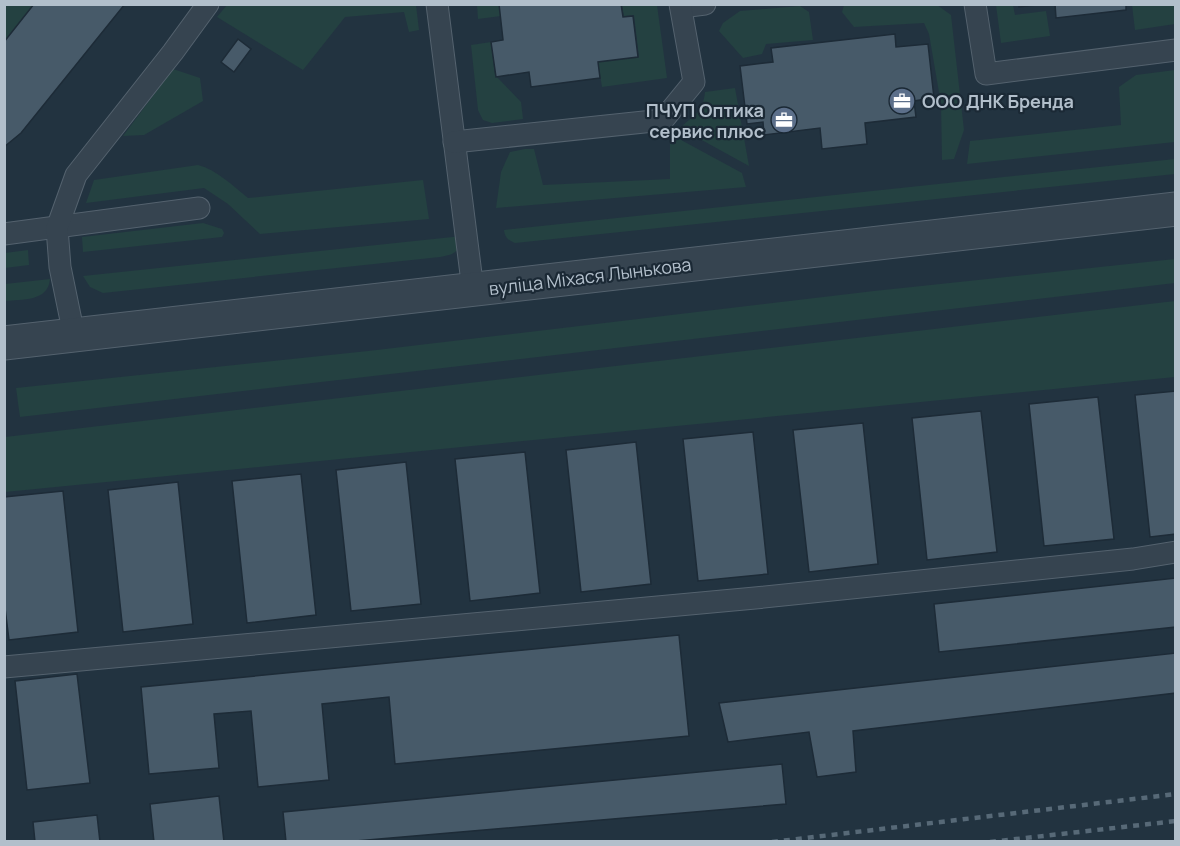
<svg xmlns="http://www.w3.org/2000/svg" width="1180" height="846" font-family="Manrope,sans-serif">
	<rect width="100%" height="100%" fill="#223340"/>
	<g fill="#244141">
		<polygon points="5,4 34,5 5,41 4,5"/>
		<polygon points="227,5 416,5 419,30 409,32 404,12 345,17 303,70 217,17"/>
		<polygon points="477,5 499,5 501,16 478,19"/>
		<polygon points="622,5 657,5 667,78 602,87 598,62 639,57 634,15 624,16"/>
		<polygon points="937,5 951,15 964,130 954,159 942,160 941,104 929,34 924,23 854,27 842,12 844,5"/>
		<polygon points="996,5 1013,5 1015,15 1046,11 1050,36 1001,43"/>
		<polygon points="1132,5 1175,5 1175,24 1135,30"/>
		<polygon points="800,6 809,12 813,40 766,44 762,54 743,58 719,31 723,23 740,11"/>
		<polygon points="491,42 495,75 521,102 523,119 492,123 483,120 478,110 471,45"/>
		<polygon points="173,69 200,78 203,101 144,135 123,136"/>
		<polygon points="1175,70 1175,142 967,164 970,141 1121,125 1119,87 1136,75"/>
		<path d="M735,88L749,166L680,128C694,115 703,112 705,92Z"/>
		<polygon points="670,134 742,173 746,187 496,208 501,172 510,152 525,149 534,149 543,185 670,179"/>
		<path d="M1175,159V174L515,243C508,240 505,238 504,230Z"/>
		<path d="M198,165C217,170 233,186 248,198L423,180L429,219L260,234L228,204L204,188L86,203L94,180Z"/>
		<polygon points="203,223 222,229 224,233 222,237 83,252 82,237"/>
		<path d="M462,236C459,252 456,254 440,257L103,293L90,287L83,276Z"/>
		<polygon points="28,250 29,265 5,268 5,253"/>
		<polygon points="1175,259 1175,283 20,417 16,388 368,351 874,291"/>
		<path d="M50,279C48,302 22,299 5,301V284Z"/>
		<polygon points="1175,301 1175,377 5,492 5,437"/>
	</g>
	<g fill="#475a69" stroke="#1d2b37" stroke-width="1.5">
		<polygon points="34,4 125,4 21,133 4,147 4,42"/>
		<polygon points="499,4 621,4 623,17 633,16 638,57 598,62 600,78 531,87 529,72 496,77 491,42 503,40"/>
		<polygon points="1019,4 1044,4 1019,7"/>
		<polygon points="1055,4 1126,4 1126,10 1056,18"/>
		<polygon points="895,34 896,47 928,44 934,98 914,101 916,117 865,123 867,144 822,149 820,128 764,135 763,122 747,124 740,66 773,62 771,48"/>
		<polygon points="238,39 251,49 234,72 221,62"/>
		<polygon points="1176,391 1176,534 1150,537 1135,395"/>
		<polygon points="1098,397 1114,539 1044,546 1029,404"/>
		<polygon points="981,411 997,552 927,560 912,418"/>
		<polygon points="863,423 878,564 809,572 793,430"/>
		<polygon points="753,432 768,574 698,581 683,439"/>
		<polygon points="636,442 651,584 581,592 566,450"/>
		<polygon points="525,452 540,593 470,601 455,459"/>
		<polygon points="406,462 421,604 351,611 336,470"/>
		<polygon points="301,474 316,615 247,623 232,481"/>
		<polygon points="178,482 193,624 123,632 108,490"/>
		<polygon points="63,491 78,632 9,640 4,600 4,497"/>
		<polygon points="1176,578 1176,627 939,652 934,604"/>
		<polygon points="679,635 689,736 395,764 389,697 322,704 329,780 258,787 251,711 214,714 219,768 149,774 141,687"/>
		<polygon points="1176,653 1176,693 853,731 856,772 817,777 809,732 728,742 719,703"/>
		<polygon points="77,674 90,783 27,790 15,681"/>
		<polygon points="782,764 786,804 344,842 286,842 283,812"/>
		<polygon points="219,796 224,842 154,842 150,804"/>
		<polygon points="97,815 100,842 35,842 33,822"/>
	</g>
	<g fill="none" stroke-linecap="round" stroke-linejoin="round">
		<defs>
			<g id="service">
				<polyline points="437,4 473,290"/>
				<polyline points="975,4 986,74 1176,50"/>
				<polyline points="681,7 705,4"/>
				<polyline points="454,142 663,120 694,82 680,4"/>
				<polyline points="4,234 199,208"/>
				<polyline points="74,335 60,267 57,228 76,175 173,52 208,4"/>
				<polyline points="4,667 755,598 1133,559 1176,552"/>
			</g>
			<polyline id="tertiary" points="4,343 1176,209"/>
		</defs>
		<use href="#service" stroke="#54626e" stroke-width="23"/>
		<use href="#tertiary" stroke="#54626e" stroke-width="35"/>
		<use href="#service" stroke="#364450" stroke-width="21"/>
		<use href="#tertiary" stroke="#364450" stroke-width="33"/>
		<g stroke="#576977" stroke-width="4.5" stroke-dasharray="6 6" stroke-linecap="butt">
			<polyline points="772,842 1176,794"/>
			<polyline points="990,842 1176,821"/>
		</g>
	</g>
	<defs>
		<symbol id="office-disc" viewBox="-11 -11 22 22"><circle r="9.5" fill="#5c6f8a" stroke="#1b2935"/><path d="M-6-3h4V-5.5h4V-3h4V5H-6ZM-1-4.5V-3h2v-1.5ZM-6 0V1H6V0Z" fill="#fff"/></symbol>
	</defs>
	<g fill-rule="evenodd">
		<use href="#office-disc" x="887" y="86" width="30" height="30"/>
		<use href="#office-disc" x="769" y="105" width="30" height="30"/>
	</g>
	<g text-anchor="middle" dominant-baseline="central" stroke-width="4.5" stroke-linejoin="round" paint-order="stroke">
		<g font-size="18" font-weight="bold" fill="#b2bfcb" stroke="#1b2935" text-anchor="start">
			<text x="922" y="101">ООО ДНК Бренда</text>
			<text x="764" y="110" text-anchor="end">ПЧУП Оптика<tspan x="764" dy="21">сервис плюс</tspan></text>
		</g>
		<g font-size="18" fill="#b2bfcb" stroke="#1b2935">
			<text transform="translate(590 276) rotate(-7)">вуліца Міхася Лынькова</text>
		</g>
	</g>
	<rect width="1180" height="846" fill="none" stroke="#b2bfcb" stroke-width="12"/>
</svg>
